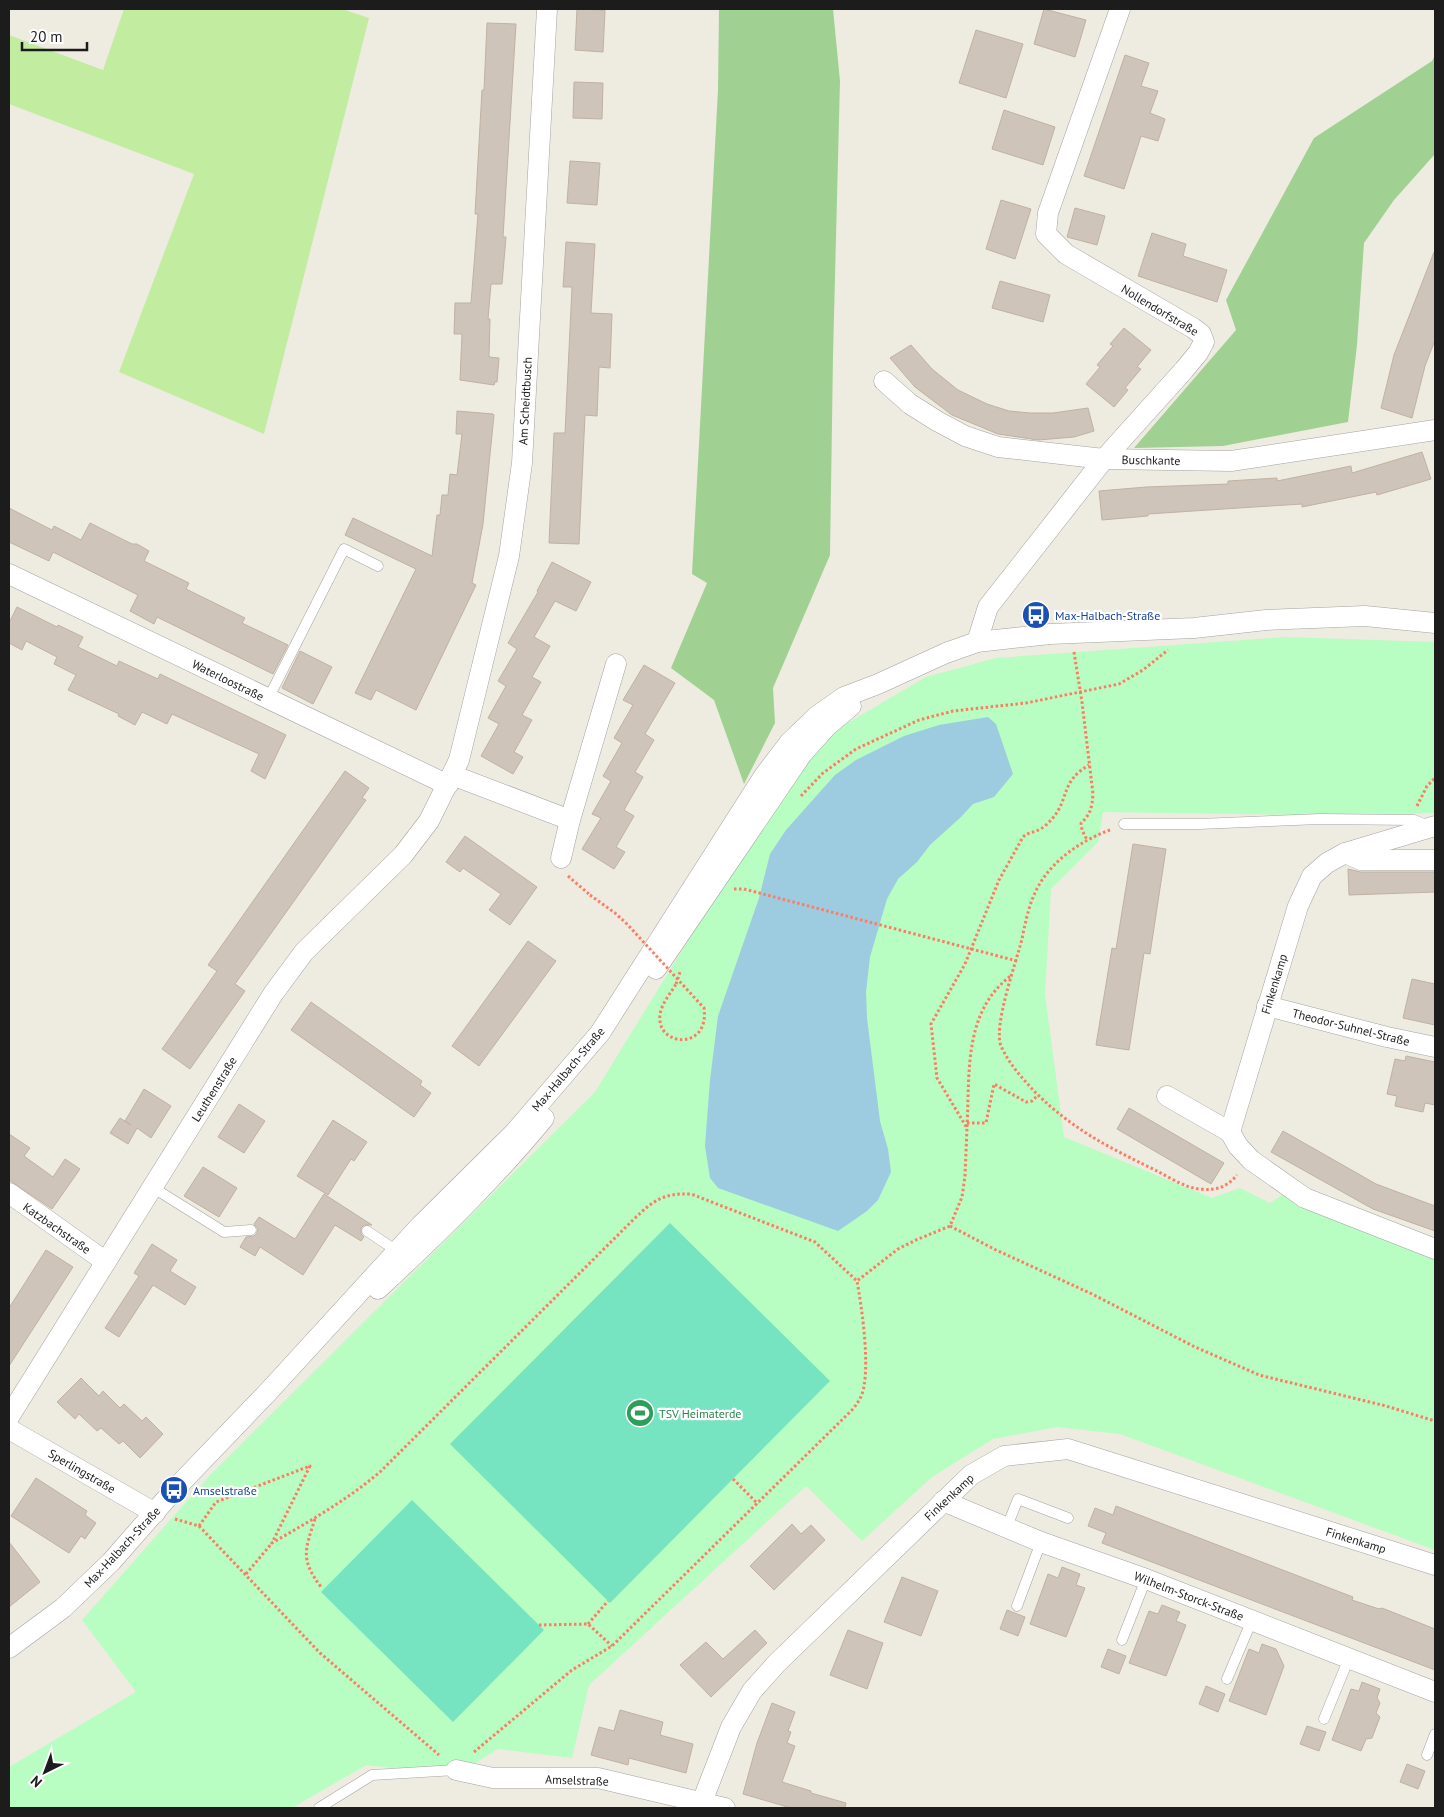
<svg xmlns="http://www.w3.org/2000/svg" width="1444" height="1817" font-family="'PT Sans',sans-serif">
	<rect width="100%" height="100%" fill="#eeebe0"/>
	<polygon fill="#c2eda1" points="124,9 342,9 369,18 264,434 119,372 194,174 9,104 9,35 103,70"/>
	<g fill="#a0d192">
		<polygon points="719,9 833,9 840,81 833,356 830,555 773,688 775,723 744,784 714,700 671,668 707,583 692,574 718,90"/>
		<polygon points="1435,55 1435,154 1394,200 1364,243 1357,345 1348,422 1223,446 1134,448 1236,330 1226,300 1314,138 1432,61"/>
	</g>
	<polygon fill="#b8fdc2" points="1286,637 1435,642 1435,813 1368,816 1103,812 1098,842 1051,889 1045,994 1064,1137 1212,1198 1240,1188 1270,1203 1285,1193 1435,1258 1435,1550 1120,1434 1057,1427 993,1439 932,1477 862,1541 806,1486 589,1685 572,1758 498,1749 456,1775 366,1765 292,1808 9,1808 9,1767 136,1692 82,1620 211,1474 595,1092 807,747 926,677 996,658"/>
	<g fill="#77e4c1">
		<polygon points="670,1223 830,1381 610,1603 450,1444"/>
		<polygon points="412,1500 544,1630 453,1722 321,1592"/>
	</g>
	<polygon fill="#9dcce0" points="988,717 996,724 1013,774 994,797 973,804 961,817 930,845 917,862 898,879 887,899 870,957 866,992 867,1018 880,1121 888,1149 891,1172 878,1200 867,1211 838,1231 718,1188 710,1178 705,1146 710,1080 718,1016 759,898 770,854 786,830 835,775 856,760 904,736 939,725"/>
	<g fill="#cec4b9" stroke="#c1b1a2">
		<polygon points="577,9 605,10 603,52 575,50"/>
		<polygon points="1044,9 1086,20 1075,57 1034,44"/>
		<polygon points="487,23 516,24 503,237 506,237 502,284 491,284 488,319 490,319 489,357 499,358 497,382 495,382 494,385 460,380 462,334 454,334 455,303 471,303 478,214 475,214 482,90 484,90"/>
		<polygon points="976,30 1023,44 1006,98 959,83"/>
		<polygon points="1125,55 1149,63 1141,86 1158,91 1150,113 1165,119 1158,141 1141,136 1124,189 1084,176"/>
		<polygon points="574,82 603,83 602,119 573,118"/>
		<polygon points="1004,110 1055,127 1043,165 992,149"/>
		<polygon points="570,161 600,163 597,205 567,203"/>
		<polygon points="1001,200 1031,209 1015,259 986,249"/>
		<polygon points="1075,208 1105,216 1097,245 1067,237"/>
		<polygon points="1152,233 1186,244 1183,256 1227,270 1217,302 1138,276"/>
		<polygon points="566,242 595,244 591,313 612,314 610,368 599,367 597,416 585,415 579,544 549,543 554,433 565,433 572,287 563,287"/>
		<polygon points="1434,252 1435,253 1435,340 1425,366 1412,418 1381,408 1394,355"/>
		<polygon points="1000,281 1050,295 1043,322 992,308"/>
		<polygon points="1124,328 1151,350 1137,367 1141,369 1125,388 1128,390 1114,407 1086,384 1100,367 1097,365 1113,346 1110,344"/>
		<polygon points="911,345 932,369 958,390 987,404 1009,411 1030,413 1053,413 1088,408 1094,431 1074,437 1038,440 998,434 952,415 915,387 890,358"/>
		<polygon points="457,411 493,414 494,415 483,524 472,583 476,585 416,710 376,690 371,700 355,693 416,569 345,535 353,518 432,556 437,515 440,515 442,495 448,495 450,474 457,475 462,434 456,434"/>
		<polygon points="1422,452 1431,479 1377,495 1376,492 1302,507 1302,504 1254,507 1148,514 1148,516 1102,520 1099,491 1146,487 1228,484 1228,481 1277,478 1277,481 1351,466 1352,473"/>
		<polygon points="9,508 52,530 54,526 81,540 90,523 132,544 137,544 149,551 144,561 189,583 186,589 245,618 242,623 288,645 273,674 157,617 154,624 130,611 138,595 53,552 49,561 9,542"/>
		<polygon points="552,562 591,582 576,611 555,601 534,637 550,646 532,677 541,682 522,715 532,720 514,752 523,757 513,774 481,756 499,724 488,718 506,686 498,681 517,649 508,643 538,592 537,591"/>
		<polygon points="17,607 57,627 58,625 83,637 78,647 117,666 119,661 158,679 160,674 286,735 265,779 251,771 259,754 172,714 167,724 142,712 135,725 118,716 119,714 68,690 76,675 54,664 57,657 26,641 22,650 9,643 9,623"/>
		<polygon points="300,651 332,667 313,704 282,688"/>
		<polygon points="644,665 675,683 645,734 654,740 635,772 643,777 624,810 634,816 616,847 625,852 614,869 582,849 601,818 592,814 611,781 603,776 622,743 614,738 633,705 623,700"/>
		<polygon points="345,771 369,788 362,798 366,800 235,984 245,991 190,1069 162,1049 217,971 208,965"/>
		<polygon points="465,836 537,887 510,925 489,910 501,894 463,868 460,872 446,862"/>
		<polygon points="1133,844 1166,849 1150,954 1144,953 1129,1050 1096,1045 1112,948 1116,949"/>
		<polygon points="1348,869 1361,872 1435,872 1435,892 1349,895"/>
		<polygon points="528,941 556,961 479,1066 452,1046"/>
		<polygon points="1412,979 1435,984 1435,1025 1403,1018"/>
		<polygon points="311,1002 422,1081 420,1085 431,1093 414,1117 291,1030"/>
		<polygon points="1406,1056 1435,1062 1435,1105 1425,1103 1423,1112 1395,1106 1397,1096 1387,1094 1395,1059 1405,1061"/>
		<polygon points="144,1089 171,1106 151,1138 137,1128 128,1144 110,1133 120,1118 131,1125 125,1121"/>
		<polygon points="239,1104 265,1121 244,1153 218,1137"/>
		<polygon points="1129,1108 1224,1163 1211,1184 1117,1129"/>
		<polygon points="333,1120 367,1142 354,1161 351,1159 328,1195 297,1176"/>
		<polygon points="1283,1131 1376,1184 1435,1206 1435,1231 1373,1209 1271,1152"/>
		<polygon points="9,1134 30,1148 24,1156 53,1177 65,1159 80,1169 52,1209 9,1180"/>
		<polygon points="203,1167 237,1188 219,1217 184,1196"/>
		<polygon points="324,1194 372,1225 364,1225 361,1228 361,1234 364,1237 361,1241 335,1225 303,1275 260,1247 255,1256 240,1247 246,1237 254,1236 257,1233 258,1229 254,1224 259,1217 295,1239"/>
		<polygon points="152,1244 177,1260 170,1271 196,1287 185,1305 153,1285 119,1337 105,1328 139,1276 134,1273"/>
		<polygon points="46,1250 73,1267 9,1366 9,1308"/>
		<polygon points="81,1378 99,1396 103,1391 120,1408 124,1404 142,1421 146,1417 163,1434 140,1458 123,1441 119,1444 101,1428 97,1431 79,1414 75,1419 57,1402"/>
		<polygon points="36,1478 87,1511 85,1515 96,1523 85,1539 81,1536 69,1553 11,1516"/>
		<polygon points="1116,1506 1353,1597 1352,1600 1379,1609 1382,1608 1435,1629 1435,1670 1102,1543 1106,1533 1088,1526 1095,1508 1113,1515"/>
		<polygon points="792,1524 801,1534 811,1525 825,1540 774,1590 750,1566"/>
		<polygon points="9,1542 40,1582 9,1607"/>
		<polygon points="1062,1567 1080,1574 1076,1585 1085,1588 1066,1637 1030,1624 1048,1574 1058,1578"/>
		<polygon points="902,1577 938,1591 921,1636 884,1622"/>
		<polygon points="1162,1605 1180,1612 1176,1621 1186,1625 1166,1676 1129,1663 1149,1611 1158,1614"/>
		<polygon points="1007,1610 1025,1617 1018,1636 1000,1629"/>
		<polygon points="755,1630 767,1643 711,1697 680,1665 706,1642 723,1659"/>
		<polygon points="848,1630 883,1643 867,1689 830,1675"/>
		<polygon points="1262,1644 1276,1649 1284,1666 1266,1715 1229,1701 1249,1649 1259,1653"/>
		<polygon points="1108,1649 1126,1656 1119,1674 1101,1667"/>
		<polygon points="1362,1682 1380,1689 1377,1698 1380,1703 1376,1713 1380,1717 1372,1738 1366,1739 1361,1751 1332,1740 1351,1689 1359,1691"/>
		<polygon points="1206,1686 1225,1694 1218,1712 1199,1704"/>
		<polygon points="772,1703 795,1712 788,1731 791,1732 787,1743 795,1746 782,1782 811,1791 811,1793 846,1803 845,1808 791,1808 743,1794 757,1743"/>
		<polygon points="620,1710 663,1722 660,1735 693,1744 686,1773 629,1758 628,1765 591,1755 599,1727 614,1731"/>
		<polygon points="1307,1726 1326,1732 1319,1751 1300,1744"/>
		<polygon points="1407,1764 1425,1771 1418,1789 1400,1782"/>
	</g>
	<g fill="none" stroke-linecap="round" stroke-linejoin="round">
		<defs>
			<g id="lane">
				<polyline points="268,699 344,549 378,566"/>
				<polyline points="1124,824 1199,824 1320,819 1414,820 1429,826"/>
				<polyline points="152,1187 224,1232 251,1230"/>
				<polyline points="367,1231 397,1251"/>
				<polyline points="1006,1529 1018,1499 1068,1518"/>
				<polyline points="1017,1606 1041,1542"/>
				<polyline points="1122,1640 1146,1579"/>
				<polyline points="1227,1679 1252,1620"/>
				<polyline points="1324,1719 1349,1658"/>
				<polyline points="1427,1755 1435,1734"/>
				<polyline points="319,1808 372,1775 456,1770"/>
			</g>
			<g id="street">
				<polyline points="884,381 910,404 937,421 965,436 998,447 1104,459 1231,461 1435,430"/>
				<polyline points="9,574 448,785"/>
				<polyline points="977,642 988,607 1104,459 1184,370 1198,353 1204,342 1201,334 1193,328 1066,254 1046,234 1048,213 1120,9"/>
				<polyline points="452,775 570,820 616,664"/>
				<polyline points="1345,853 1361,860 1435,860"/>
				<polyline points="561,858 570,820"/>
				<polyline points="656,969 802,754 827,726 851,706"/>
				<polyline points="1267,1006 1387,1037 1435,1047"/>
				<polyline points="1167,1096 1230,1132 1238,1146 1251,1160 1305,1198 1435,1249"/>
				<polyline points="1230,1132 1298,906 1312,876 1327,863 1345,853 1435,826"/>
				<polyline points="9,1193 106,1262"/>
				<path d="M378,1289C436,1235 494,1179 544,1118"/>
				<polyline points="9,1417 273,994 304,952 403,855 429,821 459,760 509,556 522,463 547,9"/>
				<polyline points="9,1429 155,1513"/>
				<polyline points="943,1501 1041,1542 1146,1579 1435,1692"/>
				<polyline points="9,1648 63,1608 111,1562 174,1490 268,1392 420,1226 515,1132 600,1033 764,776 789,743 817,716 844,697 878,684 946,653 977,642 1050,634 1194,628 1266,620 1365,616 1435,623"/>
				<polyline points="456,1770 493,1778 598,1778 725,1808"/>
				<polyline points="702,1802 731,1727 752,1691 776,1664 971,1475 1004,1456 1068,1449 1435,1565"/>
			</g>
		</defs>
		<use href="#lane" stroke="#a3a3a3" stroke-width="11"/>
		<use href="#street" stroke="#a3a3a3" stroke-width="21"/>
		<g stroke="#ff7b61" stroke-width="3" stroke-dasharray="2.5 2.5" stroke-linecap="butt">
			<path d="M1074,652L1082,702L1093,794C1092,807 1091,814 1081,823L1082,830L1087,840"/>
			<polyline points="801,796 823,773 856,749 919,720 953,711 1026,703 1119,684 1143,670 1168,650"/>
			<polyline points="1417,806 1427,786 1435,778"/>
			<path d="M1110,830C1079,841 1047,864 1034,895C1028,909 1025,924 1022,939C1016,963 993,1026 1001,1046C1009,1064 1022,1078 1035,1092C1072,1129 1108,1147 1155,1170C1169,1177 1185,1188 1200,1189C1216,1191 1227,1187 1237,1175"/>
			<polyline points="568,876 590,895"/>
			<polyline points="734,889 744,889 1017,961"/>
			<polyline points="676,984 680,972"/>
			<polyline points="967,1123 986,1123 994,1084 1026,1102 1032,1101 1038,1095"/>
			<path d="M967,1127C970,1072 963,1011 1012,975"/>
			<polyline points="950,1226 996,1250 1092,1294 1195,1347 1259,1375 1386,1406 1435,1421"/>
			<polyline points="733,1479 758,1504"/>
			<polyline points="175,1519 199,1526 320,1653 439,1755"/>
			<path d="M315,1519C305,1550 300,1559 321,1587"/>
			<path d="M199,1526L216,1502L310,1466L272,1543C310,1521 347,1500 380,1472L634,1219C654,1200 663,1193 691,1194L815,1242L857,1281"/>
			<polyline points="246,1574 272,1543"/>
			<polyline points="588,1624 608,1601"/>
			<polyline points="539,1625 588,1624 612,1646"/>
			<path d="M474,1752L572,1670L612,1646L852,1410C858,1403 863,1395 864,1386C869,1358 862,1309 857,1281L898,1249L916,1240L950,1226L962,1197L965,1176L967,1128L937,1078L931,1024L965,964L999,880L1023,837C1028,832 1034,833 1040,829C1045,827 1049,822 1052,819C1070,798 1060,782 1089,765"/>
		</g>
		<use href="#lane" stroke="#fff" stroke-width="10"/>
		<use href="#street" stroke="#fff" stroke-width="20"/>
		<path stroke="#ff7b61" stroke-width="3" stroke-dasharray="2.5 2.5" stroke-linecap="butt" d="M590,895L615,913L627,924L704,1008C710,1051 656,1047 660,1015C661,1004 671,993 676,984"/>
	</g>
	<defs>
		<symbol id="bus-disc" viewBox="-11 -11 22 22"><circle r="9.5" fill="#1a4fb4" stroke="#fff"/><path d="M-5-6H5V4H4V6H2V4H-2V6H-4V4H-5ZM-3.5-4V0h7V-4ZM-3.5 1.2v1.5H-2V1.2ZM2 1.2v1.5H3.5V1.2Z" fill="#fff"/></symbol>
		<symbol id="stadium-disc" viewBox="-11 -11 22 22"><circle r="9.5" fill="#2e9e5b" stroke="#fff"/><path d="M0-5a6.5 5 0 1 0 0 10a6.5 5 0 1 0 0-10ZM-3.5-1.8h7v3.6h-7Z" fill="#fff"/></symbol>
	</defs>
	<g fill-rule="evenodd">
		<use href="#bus-disc" x="1020" y="599" width="32" height="32"/>
		<use href="#stadium-disc" x="624" y="1397" width="32" height="32"/>
		<use href="#bus-disc" x="158" y="1474" width="32" height="32"/>
	</g>
	<g text-anchor="middle" dominant-baseline="central" stroke-width="4.5" stroke-linejoin="round" paint-order="stroke">
		<g font-size="12" fill="#1c1c1c" stroke="#fff">
			<text transform="translate(1160 310) rotate(31)">Nollendorfstraße</text>
			<text transform="translate(525 401) rotate(-87)">Am Scheidtbusch</text>
			<text transform="translate(1151 460) rotate(1)">Buschkante</text>
			<text transform="translate(228 680) rotate(26)">Waterloostraße</text>
			<text transform="translate(1274 984) rotate(-73)">Finkenkamp</text>
			<text transform="translate(1351 1027) rotate(14)">Theodor-Suhnel-Straße</text>
			<text transform="translate(568 1069) rotate(-50)">Max-Halbach-Straße</text>
			<text transform="translate(214 1089) rotate(-58)">Leuthenstraße</text>
			<text transform="translate(57 1228) rotate(35)">Katzbachstraße</text>
			<text transform="translate(82 1471) rotate(30)">Sperlingstraße</text>
			<text transform="translate(949 1497) rotate(-43)">Finkenkamp</text>
			<text transform="translate(1356 1540) rotate(17)">Finkenkamp</text>
			<text transform="translate(122 1547) rotate(-47)">Max-Halbach-Straße</text>
			<text transform="translate(1189 1596) rotate(21)">Wilhelm-Storck-Straße</text>
			<text transform="translate(577 1780) rotate(2)">Amselstraße</text>
		</g>
		<g font-size="12" fill="#164399" stroke="#fff" text-anchor="start">
			<text x="1055" y="615">Max-Halbach-Straße</text>
			<text x="193" y="1490">Amselstraße</text>
		</g>
		<g font-size="12" fill="#27864d" stroke="#fff" text-anchor="start">
			<text x="659" y="1413">TSV Heimaterde</text>
		</g>
	</g>
	<rect width="1444" height="1817" fill="none" stroke="#1c1c1c" stroke-width="20"/>
	<g transform="translate(45 1772) rotate(222)" stroke="#ffffff" stroke-width="4" paint-order="stroke">
	<path d="M0-4L9 19L0 12L-9 19Z" fill="#1c1c1c"/>
	<text y="-8" font-size="14" font-weight="bold" text-anchor="middle" fill="#1c1c1c">N</text>
	</g>
	<path d="M22 42v8h65v-8" fill="none" stroke="#1c1c1c" stroke-width="2.5"/>
	<text x="30" y="42" font-size="15" fill="#1c1c1c" stroke="#ffffff" stroke-width="4" paint-order="stroke">20 m</text>
</svg>
